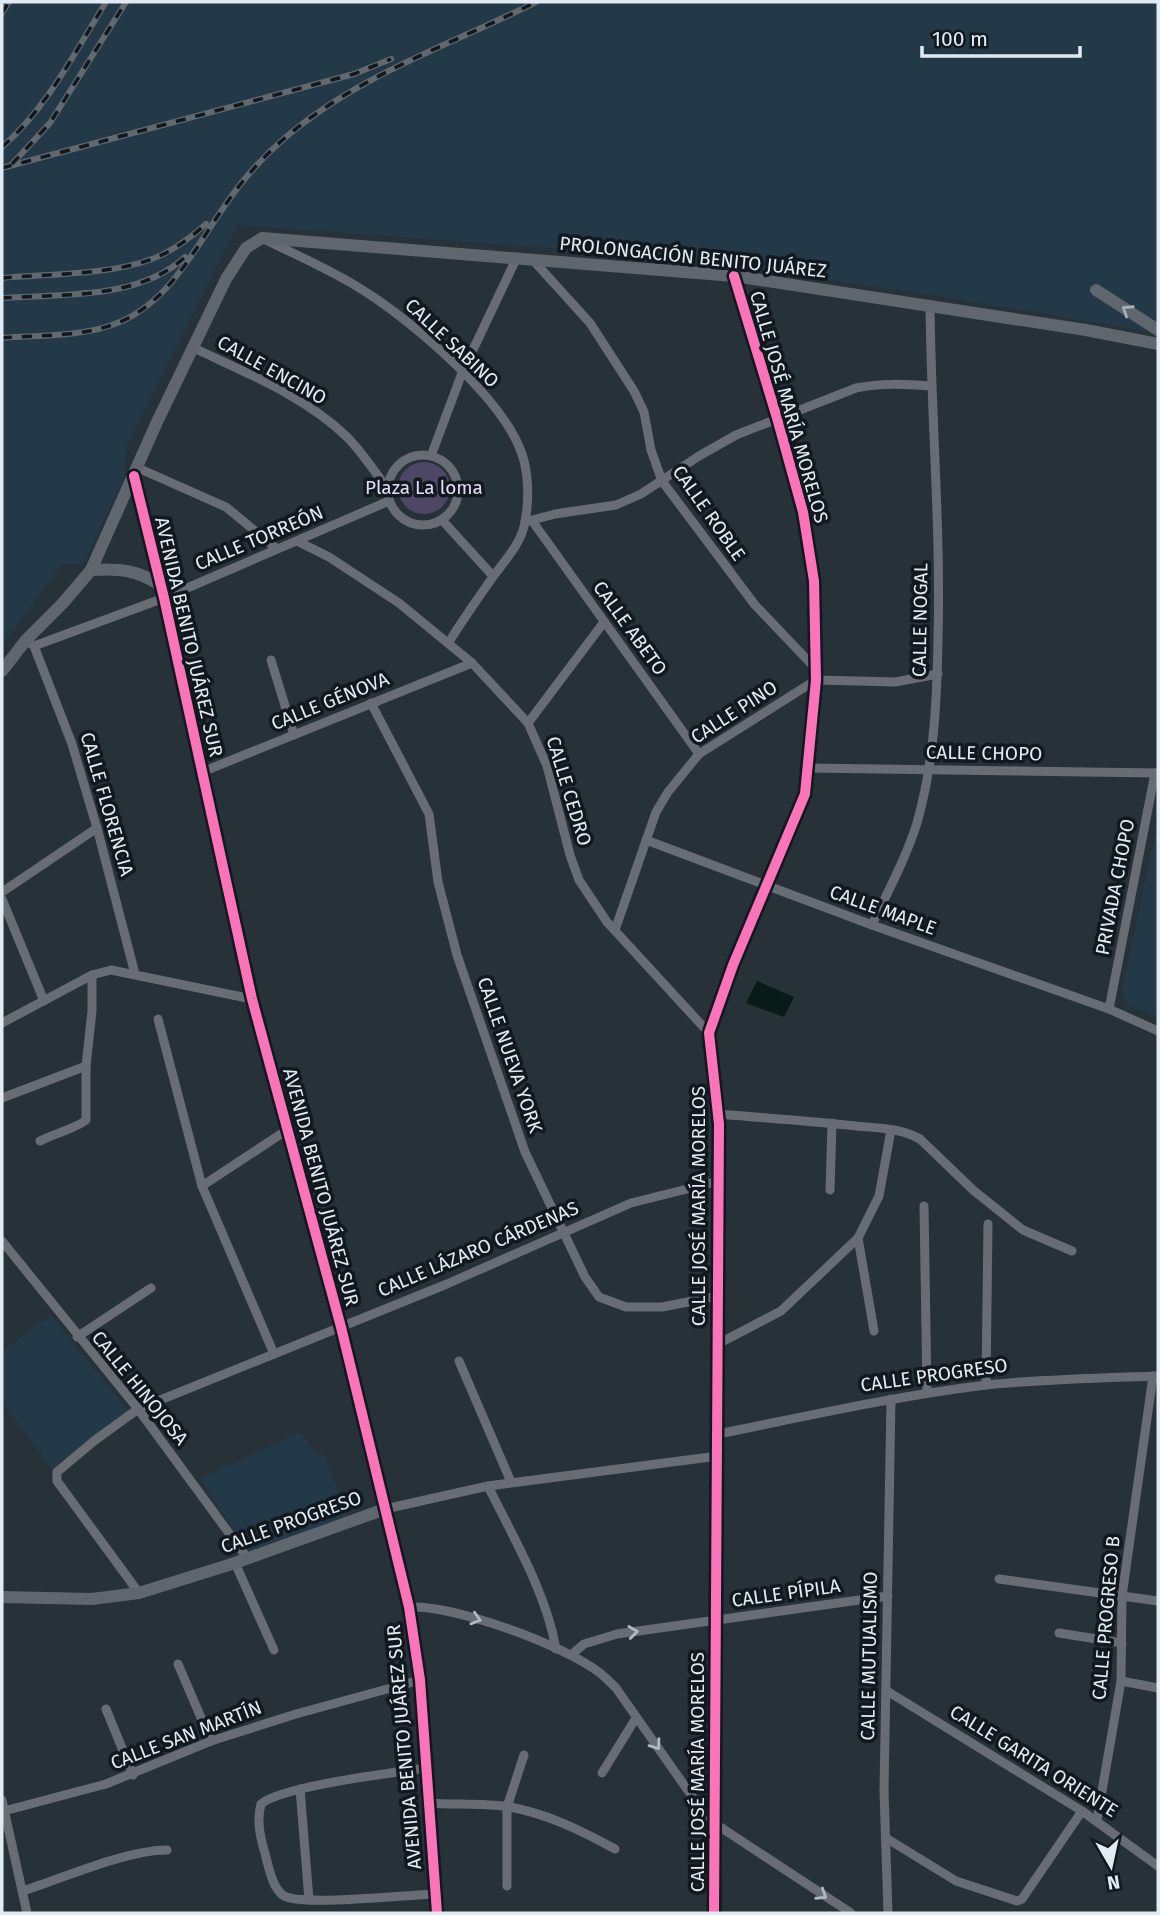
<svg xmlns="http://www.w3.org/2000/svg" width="1160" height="1915" font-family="'Fira Sans',sans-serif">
	<rect width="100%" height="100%" fill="#273138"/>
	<g fill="#233948">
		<polygon points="2,2 1158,2 1158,333 938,296 668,257 238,225 126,447 125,476 83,564 62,564 2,645"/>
		<polygon points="1158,821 1158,1017 1127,1004 1121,993"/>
		<polygon points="51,1315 129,1412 53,1469 2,1403 2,1351"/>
		<polygon points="301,1431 314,1452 324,1455 348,1516 249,1553 201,1479"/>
	</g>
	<circle fill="#4d4665" cx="424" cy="488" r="26"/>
	<polygon fill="#081b19" points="757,981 794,997 784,1017 746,1003"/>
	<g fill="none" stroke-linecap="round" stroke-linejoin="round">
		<g stroke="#686d74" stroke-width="9">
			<path d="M266,240C298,256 331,270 361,289C411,320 503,398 522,454C529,475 529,501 525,522C521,545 503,562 490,581C476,601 462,621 449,642"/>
			<polyline points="532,259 590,323 634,391 644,412 651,450 662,481 755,605 816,669"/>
			<path d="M194,348C246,373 305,396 347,437C362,452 374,471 387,488"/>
			<circle cx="423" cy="490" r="35"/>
			<polyline points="431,456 462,373 517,257"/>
			<polyline points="138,468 226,507 277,549"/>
			<polyline points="442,520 493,576"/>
			<path d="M525,522L555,514L616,505L641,494L699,456L736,435L856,388C881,383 905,384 931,386"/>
			<polyline points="533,522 699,754"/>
			<polyline points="297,541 329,557 399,603 472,663 528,723 547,766 570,855 579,880 607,922 709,1033"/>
			<polyline points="26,640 34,646 164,598 389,501"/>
			<polyline points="34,646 72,744 97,828 135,974"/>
			<polyline points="271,660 294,735"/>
			<polyline points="371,703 429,814 438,882 457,955 525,1152 585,1277 599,1297 626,1307 662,1307 718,1296"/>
			<polyline points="528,723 604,622"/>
			<polyline points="809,768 1158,773"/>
			<polyline points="202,772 472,663"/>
			<polyline points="646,840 872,925 1109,1009 1158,1031"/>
			<polyline points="2,892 97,828"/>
			<polyline points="2,899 44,1001"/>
			<path d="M872,925C888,891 906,858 917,823C934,763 937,701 938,639C941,528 931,417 930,305"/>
			<polyline points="615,930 656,812 668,792 699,754 816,680 895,682 938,674"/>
			<polyline points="1109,1009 1155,773"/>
			<polyline points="158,1019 202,1186 274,1354"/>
			<polyline points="2,1023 92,975 111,970 252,999"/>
			<polyline points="2,1098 86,1066"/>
			<path d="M718,1114C764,1118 810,1121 856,1126C877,1128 901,1128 920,1139L973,1190L1023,1230L1072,1251"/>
			<path d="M40,1141C53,1134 77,1128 86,1120V1066L92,1011V975"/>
			<polyline points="202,1186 287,1130"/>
			<polyline points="830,1190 832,1123"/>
			<polyline points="924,1206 927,1393"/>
			<polyline points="858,1238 874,1331"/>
			<polyline points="2,1241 138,1409 248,1559"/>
			<polyline points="77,1337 151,1288"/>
			<polyline points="716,1345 781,1311 858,1238 879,1196 891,1130"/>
			<polyline points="459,1361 511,1482"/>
			<polyline points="986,1385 988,1224"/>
			<path d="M718,1434C807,1416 896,1396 986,1385C1042,1379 1099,1378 1156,1376"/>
			<path d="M488,1486C513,1537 546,1592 556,1649"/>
			<polyline points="385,1509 488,1486 718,1456"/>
			<polyline points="235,1563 274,1650"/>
			<polyline points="999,1579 1158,1601"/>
			<polyline points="139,1593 57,1481 57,1472 94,1441 138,1409 447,1284 631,1203 719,1181"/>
			<path d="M409,1607C455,1605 564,1645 600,1673C606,1678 611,1683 616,1688L708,1819L851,1913"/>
			<polyline points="1059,1633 1122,1643"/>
			<polyline points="571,1655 584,1644 617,1634 888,1596"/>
			<polyline points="178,1664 211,1741"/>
			<polyline points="1121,1681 1158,1688"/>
			<polyline points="887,1691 1082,1811 1158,1866"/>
			<polyline points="106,1709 133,1775"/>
			<path d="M425,1768C392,1773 283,1786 261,1804C256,1822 261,1840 266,1857C269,1869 273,1889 284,1896C301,1906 409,1895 435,1894"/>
			<polyline points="602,1773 636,1718"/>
			<polyline points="300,1789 309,1900"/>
			<polyline points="2,1800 27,1913"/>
			<path d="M428,1803C455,1805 483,1803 510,1807C548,1814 582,1831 615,1849"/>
			<polyline points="4,1811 106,1784 211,1741 296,1714 420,1680"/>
			<polyline points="1097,1820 1121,1681 1122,1596 1153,1376"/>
			<polyline points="886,1838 956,1881 1017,1901 1022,1899 1082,1811"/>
			<polyline points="507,1886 507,1807 524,1755"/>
			<path d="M23,1891C63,1878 127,1850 167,1850"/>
			<polyline points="714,1913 719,1124 709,1033 733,965 805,794 816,680 814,581 803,512 777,418 734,276"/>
			<polyline points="888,1913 884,1791 891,1399"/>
		</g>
		<g stroke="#5f666e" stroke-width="12">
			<polyline points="1096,290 1158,330"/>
			<polyline points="134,476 164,598 252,999 341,1327 409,1607 420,1680 437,1913"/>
			<path d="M91,570C118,568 139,570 161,586"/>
			<polyline points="2,671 26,640 63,603 91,570 157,422 226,279 246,248 262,238 734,276 1086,330 1158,344"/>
			<polyline points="2,1597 92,1599 139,1593 235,1563 385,1509"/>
		</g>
		<defs>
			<g id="rail">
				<polyline points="2,13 9,2"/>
				<path d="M2,147C47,108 75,52 106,2"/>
				<polyline points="12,164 50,123 126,2"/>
				<polyline points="2,168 354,74 391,59"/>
				<path d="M2,278C47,274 110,275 152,259C172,252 190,238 206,224"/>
				<path d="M2,298C60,294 139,300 185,257"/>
				<path d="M2,338C38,335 78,337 112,325C168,306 194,249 226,204C242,180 264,156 286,137C360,74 451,45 536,2"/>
			</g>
		</defs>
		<use href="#rail" stroke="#61686e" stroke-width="6"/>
		<use href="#rail" stroke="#11191e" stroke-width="3.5" stroke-dasharray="10" stroke-linecap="butt"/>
		<defs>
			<g id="cycleway">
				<polyline points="134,476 164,598 252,999 341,1327 409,1607 420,1680 437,1913"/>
				<polyline points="714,1913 719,1124 709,1033 733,965 805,794 816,680 814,581 803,512 777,418 734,276"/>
			</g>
		</defs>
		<use href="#cycleway" stroke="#11191e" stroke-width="15"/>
		<use href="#cycleway" stroke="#fb73b8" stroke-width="10"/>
	</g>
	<defs><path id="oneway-chevron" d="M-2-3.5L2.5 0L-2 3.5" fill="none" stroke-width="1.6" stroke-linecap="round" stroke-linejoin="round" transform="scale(1.75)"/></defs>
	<use stroke="#a6afb7" href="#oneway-chevron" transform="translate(1127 310) rotate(-147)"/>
	<g stroke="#b0b9c0">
		<use href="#oneway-chevron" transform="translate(476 1619) rotate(17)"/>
		<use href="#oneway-chevron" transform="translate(633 1632) rotate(-7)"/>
		<use href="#oneway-chevron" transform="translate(656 1745) rotate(55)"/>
		<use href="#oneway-chevron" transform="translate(822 1895) rotate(33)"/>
	</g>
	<g text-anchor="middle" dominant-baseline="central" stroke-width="7" stroke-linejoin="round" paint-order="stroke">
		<g font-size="19" fill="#e0ebf3" stroke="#11191e">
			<text transform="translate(693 257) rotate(6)">PROLONGACIÓN BENITO JUÁREZ</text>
			<text transform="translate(452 343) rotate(43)">CALLE SABINO</text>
			<text transform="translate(272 370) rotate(29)">CALLE ENCINO</text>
			<text transform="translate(789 407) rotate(74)">CALLE JOSÉ MARÍA MORELOS</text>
			<text transform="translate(709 513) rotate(55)">CALLE ROBLE</text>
			<text transform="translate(259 538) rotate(-23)">CALLE TORREÓN</text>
			<text transform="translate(920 620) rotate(-89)">CALLE NOGAL</text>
			<text transform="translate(630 628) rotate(54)">CALLE ABETO</text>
			<text transform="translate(189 637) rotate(77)">AVENIDA BENITO JUÁREZ SUR</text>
			<text transform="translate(330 701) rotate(-22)">CALLE GÉNOVA</text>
			<text transform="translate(734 712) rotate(-33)">CALLE PINO</text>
			<text transform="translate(984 753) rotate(1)">CALLE CHOPO</text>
			<text transform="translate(569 791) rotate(73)">CALLE CEDRO</text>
			<text transform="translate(107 804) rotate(74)">CALLE FLORENCIA</text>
			<text transform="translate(1115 887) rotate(-79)">PRIVADA CHOPO</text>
			<text transform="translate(883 910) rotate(20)">CALLE MAPLE</text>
			<text transform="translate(510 1055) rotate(71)">CALLE NUEVA YORK</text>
			<text transform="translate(321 1187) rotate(75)">AVENIDA BENITO JUÁREZ SUR</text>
			<text transform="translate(698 1206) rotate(-90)">CALLE JOSÉ MARÍA MORELOS</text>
			<text transform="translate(478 1249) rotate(-23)">CALLE LÁZARO CÁRDENAS</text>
			<text transform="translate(934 1375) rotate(-8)">CALLE PROGRESO</text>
			<text transform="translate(140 1388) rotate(51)">CALLE HINOJOSA</text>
			<text transform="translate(291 1522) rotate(-20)">CALLE PROGRESO</text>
			<text transform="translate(786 1593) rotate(-8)">CALLE PÍPILA</text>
			<text transform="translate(1106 1618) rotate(-85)">CALLE PROGRESO B</text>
			<text transform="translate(869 1656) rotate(-89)">CALLE MUTUALISMO</text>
			<text transform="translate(186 1735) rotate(-21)">CALLE SAN MARTÍN</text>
			<text transform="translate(404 1747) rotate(-95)">AVENIDA BENITO JUÁREZ SUR</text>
			<text transform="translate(1034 1761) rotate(32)">CALLE GARITA ORIENTE</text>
			<text transform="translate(697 1772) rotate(-90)">CALLE JOSÉ MARÍA MORELOS</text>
		</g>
		<g font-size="19" fill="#e3dcf8" stroke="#11191e">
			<text x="424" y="487">Plaza La loma</text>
		</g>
	</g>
	<rect width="1160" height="1915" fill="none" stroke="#e0ebf3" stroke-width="7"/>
	<g transform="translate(1111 1866) rotate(171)" stroke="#11191e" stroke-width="5" paint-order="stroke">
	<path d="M0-5L12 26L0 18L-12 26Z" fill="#e0ebf3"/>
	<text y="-10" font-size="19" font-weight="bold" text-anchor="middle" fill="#e0ebf3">N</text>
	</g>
	<path d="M922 46v10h158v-10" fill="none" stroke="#e0ebf3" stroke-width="3.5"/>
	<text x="932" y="46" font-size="21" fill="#e0ebf3" stroke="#11191e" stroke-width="5" paint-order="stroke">100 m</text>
</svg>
